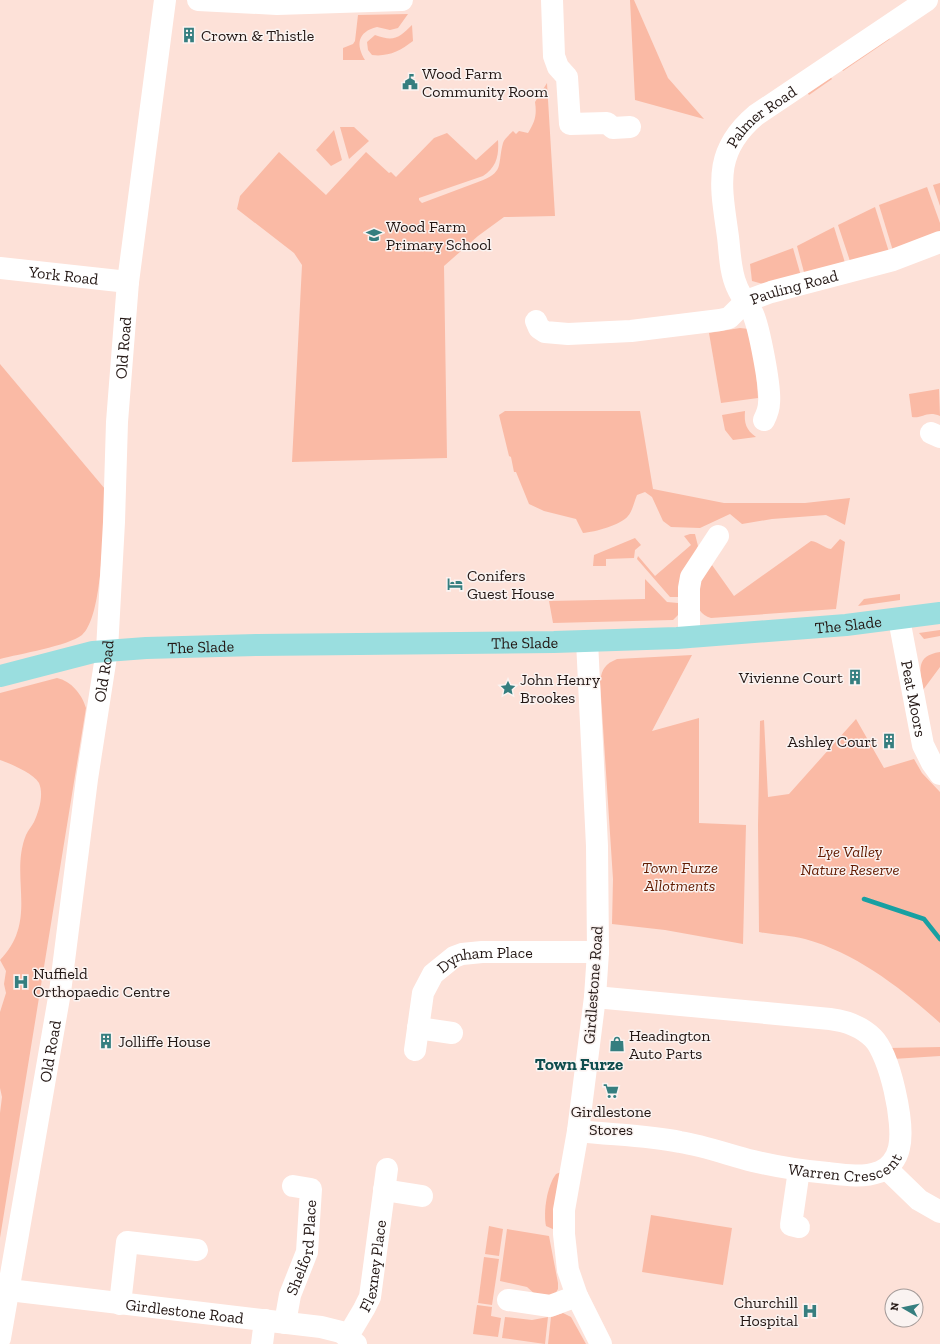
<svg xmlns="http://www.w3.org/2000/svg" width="940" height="1344" font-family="'Zilla Slab',serif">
	<rect width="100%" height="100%" fill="#fde1d8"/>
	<g fill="#fabaa5">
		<polygon points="630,0 634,0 668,78 704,119 635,100"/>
		<path d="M408,14L398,28L390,30L377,27C357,32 356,45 365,60H343V48L353,44L355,41L358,15Z"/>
		<path d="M412,25L413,41C400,51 388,57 372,55L368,50L367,42L375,35C394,42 399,38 412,25Z"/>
		<polygon points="888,36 890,39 843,71 841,68"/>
		<polygon points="830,76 832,79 809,95 807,92"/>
		<path d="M547,83L555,216L504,217L478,236L444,266L447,458L292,462L302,265L294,253L237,209L240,196L279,152L326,195L366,152L389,173L391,172L396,177L434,138L447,133L476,160L498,140C499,155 497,167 483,176L419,198V200L422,203L478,182C505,172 497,166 503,143C504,139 510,134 513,131L516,134L519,131L528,133C535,122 537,115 535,102Z"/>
		<polygon points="340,127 354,127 369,141 349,159"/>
		<polygon points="334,130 342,160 331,166 316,150"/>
		<polygon points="940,183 940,206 933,185"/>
		<polygon points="927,187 940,223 940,233 893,251 879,205"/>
		<polygon points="875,207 889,252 851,264 838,225"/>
		<polygon points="834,227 846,266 805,276 797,246"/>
		<polygon points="793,248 801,276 763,284 752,281 750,264"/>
		<polygon points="740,328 749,329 753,331 758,398 721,403 709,333"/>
		<path d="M0,364L105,489C103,519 104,616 82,635C68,646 19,654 0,659Z"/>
		<path d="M939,389L940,416C927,410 922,419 912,417L909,394Z"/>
		<path d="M505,411H640L653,489L724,503H805L850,498L845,525L826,515L772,519L742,524L730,514L700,528L671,527L663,521L652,497L645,492L637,495C634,502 633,510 628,516C621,525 595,532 583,533L576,519L544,511L529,504L516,472H514L511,457L509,456L499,415Z"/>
		<path d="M745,411C744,423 746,430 756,437L733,440L725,430L722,415Z"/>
		<polygon points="690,534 695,534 698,546 678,597 670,597 637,559 638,556 655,576 691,545 684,536"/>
		<polygon points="635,538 641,545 635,550 634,558 606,559 606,566 593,566 594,555"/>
		<path d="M840,539L845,542L836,609L711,618C687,612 698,577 712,565L734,596L811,541C819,542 824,548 831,549Z"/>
		<polygon points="645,579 667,602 678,603 678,615 673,620 553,623 549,601 645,599"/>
		<polygon points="900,594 900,600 858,606 864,599"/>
		<polygon points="940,630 940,636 924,639 919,633"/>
		<path d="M940,652V667L923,690C920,670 915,656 940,652Z"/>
		<path d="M692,655L652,731L699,718V823L746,825L743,944L665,930L612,924L613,879L600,681C602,669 605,664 617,659Z"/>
		<path d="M57,678C71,681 82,694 86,708L0,1238V1113L2,1097L0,1088V1012L6,993L4,984L6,971L0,960C39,920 9,877 26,835C28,830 32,826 34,822C39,811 44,795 39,783C33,773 11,764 0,760V693Z"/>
		<path d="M856,719L884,768L914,759L922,773L940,792V1023C901,988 856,953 805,939C790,935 774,935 759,932L758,825L760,721L764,720L768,797L789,794Z"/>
		<polygon points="940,1047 940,1056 893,1059 889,1048"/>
		<path d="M561,1172L555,1230L546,1226C543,1212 547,1186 556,1174Z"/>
		<polygon points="651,1215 732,1228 723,1285 642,1272"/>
		<polygon points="489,1226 503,1229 499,1256 485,1254"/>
		<polygon points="507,1229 549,1236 558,1283 558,1289 554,1296 537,1296 527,1287 500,1281"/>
		<polygon points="484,1257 499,1259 492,1305 478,1303"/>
		<polygon points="477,1305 492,1307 491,1316 501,1318 498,1337 473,1334"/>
		<polygon points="563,1313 571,1317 586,1344 548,1344 551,1317"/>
		<polygon points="505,1317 532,1320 548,1317 545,1344 502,1338"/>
	</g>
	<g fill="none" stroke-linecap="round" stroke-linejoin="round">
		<polyline stroke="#18a0a2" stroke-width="4.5" points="864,899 924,919 940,939"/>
		<g stroke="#fff" stroke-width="22">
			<polyline points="198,0 277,4 402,0"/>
			<polyline points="552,0 554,56 558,67 567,77 570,124 607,123 613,128 630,127"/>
			<path id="s1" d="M0,268L128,282"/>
			<path id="s2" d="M536,321L539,328L545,332L568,334L631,331L720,320L729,318L746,301L771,292L893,260L940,242"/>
			<path id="s3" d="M764,420C767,414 769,409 769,403C771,388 759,327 753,314C748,304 741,297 737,287C730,272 730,253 728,237C721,186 712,152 756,115L927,0"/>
			<polyline points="931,433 940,437"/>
			<path id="s4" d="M899,619L923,745L932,763L940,774"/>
			<polyline points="689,637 689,588 691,577 718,536"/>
			<polyline points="587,641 597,846 598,952 595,997 578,1131 564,1210 564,1234 568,1270 577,1296 601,1344"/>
			<polyline points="418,1028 452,1033"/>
			<path id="s5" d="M415,1050L423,993L433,974L454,957L462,954L482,952H598"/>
			<path id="s6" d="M578,1131C612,1135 647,1135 680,1142C705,1146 729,1155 753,1161C778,1167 803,1171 828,1173C844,1175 863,1178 879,1172C889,1169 897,1158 899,1148C905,1124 890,1055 873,1038C861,1026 846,1021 830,1019L595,997"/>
			<polyline points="887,1169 919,1200 940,1212"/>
			<polyline points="799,1170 791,1225 799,1227"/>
			<polyline points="384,1190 422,1196"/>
			<path id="s7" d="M9,1290L321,1327L341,1332L356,1344"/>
			<polyline points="508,1300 550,1306 577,1296"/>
			<polyline points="120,1304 127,1242 197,1250"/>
			<path id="s8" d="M285,1323L290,1295L307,1252L311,1189L293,1186"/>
			<path id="s9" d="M348,1336L364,1309L370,1297L387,1169"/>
			<path id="s10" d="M0,1338L60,992L87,779L107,650L114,522L117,422L128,282L165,0"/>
			<polyline points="262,1344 265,1320"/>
		</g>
		<path stroke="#9adedf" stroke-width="22" id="s11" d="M0,676L93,652L146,648L257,645L554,642L677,638L846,625L940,613"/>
	</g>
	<defs>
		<symbol id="building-bare" viewBox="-9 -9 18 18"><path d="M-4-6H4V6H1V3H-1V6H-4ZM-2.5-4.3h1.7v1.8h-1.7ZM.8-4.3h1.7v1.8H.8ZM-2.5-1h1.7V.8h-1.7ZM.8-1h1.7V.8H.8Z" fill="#357e7f" stroke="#faf3f1" stroke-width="2.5" paint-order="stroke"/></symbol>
		<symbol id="civic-bare" viewBox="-9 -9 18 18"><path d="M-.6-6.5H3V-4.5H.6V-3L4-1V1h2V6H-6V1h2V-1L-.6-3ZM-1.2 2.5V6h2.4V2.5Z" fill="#357e7f" stroke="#faf3f1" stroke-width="2.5" paint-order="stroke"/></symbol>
		<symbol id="school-bare" viewBox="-9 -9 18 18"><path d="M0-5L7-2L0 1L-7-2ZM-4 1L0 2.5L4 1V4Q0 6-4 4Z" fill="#357e7f" stroke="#faf3f1" stroke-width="2.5" paint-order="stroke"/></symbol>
		<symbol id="hotel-bare" viewBox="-9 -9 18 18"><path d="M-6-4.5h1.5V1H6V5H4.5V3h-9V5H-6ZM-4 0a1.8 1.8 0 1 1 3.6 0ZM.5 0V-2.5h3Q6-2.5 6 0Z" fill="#357e7f" stroke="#faf3f1" stroke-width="2.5" paint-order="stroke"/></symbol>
		<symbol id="sight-bare" viewBox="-9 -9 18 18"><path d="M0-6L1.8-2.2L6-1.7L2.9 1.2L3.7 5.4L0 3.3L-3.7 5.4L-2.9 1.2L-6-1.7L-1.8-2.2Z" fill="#357e7f" stroke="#faf3f1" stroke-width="2.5" paint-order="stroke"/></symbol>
		<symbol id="hospital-bare" viewBox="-9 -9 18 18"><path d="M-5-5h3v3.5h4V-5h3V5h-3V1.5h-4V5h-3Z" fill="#357e7f" stroke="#faf3f1" stroke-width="2.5" paint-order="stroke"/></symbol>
		<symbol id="shop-bare" viewBox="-9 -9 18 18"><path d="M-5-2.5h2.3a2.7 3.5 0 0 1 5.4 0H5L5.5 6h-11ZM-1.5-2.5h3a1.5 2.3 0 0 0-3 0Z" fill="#357e7f" stroke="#faf3f1" stroke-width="2.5" paint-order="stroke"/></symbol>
		<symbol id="supermarket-bare" viewBox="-9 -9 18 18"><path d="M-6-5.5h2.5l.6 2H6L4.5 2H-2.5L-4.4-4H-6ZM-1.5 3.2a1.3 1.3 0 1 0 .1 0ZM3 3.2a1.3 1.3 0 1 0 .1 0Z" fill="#357e7f" stroke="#faf3f1" stroke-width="2.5" paint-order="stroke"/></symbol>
	</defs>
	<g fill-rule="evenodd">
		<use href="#building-bare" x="178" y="24" width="22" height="22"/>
		<use href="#civic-bare" x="399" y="71" width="22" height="22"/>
		<use href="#school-bare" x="363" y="224" width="22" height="22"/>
		<use href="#hotel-bare" x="444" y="573" width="22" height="22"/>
		<use href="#building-bare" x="844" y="666" width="22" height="22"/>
		<use href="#sight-bare" x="497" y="677" width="22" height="22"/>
		<use href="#building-bare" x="878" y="730" width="22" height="22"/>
		<use href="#hospital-bare" x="10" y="971" width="22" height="22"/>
		<use href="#building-bare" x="95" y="1030" width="22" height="22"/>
		<use href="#shop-bare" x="606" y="1033" width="22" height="22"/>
		<use href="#supermarket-bare" x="600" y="1080" width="22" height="22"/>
		<use href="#hospital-bare" x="799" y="1300" width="22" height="22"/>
	</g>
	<g text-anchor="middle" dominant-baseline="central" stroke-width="3" stroke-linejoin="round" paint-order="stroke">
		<g font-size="16" fill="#231714" stroke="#faf3f1" text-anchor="start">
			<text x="201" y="35">Crown &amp; Thistle</text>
			<text x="422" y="73">Wood Farm<tspan x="422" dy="18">Community Room</tspan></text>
			<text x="386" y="226">Wood Farm<tspan x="386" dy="18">Primary School</tspan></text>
			<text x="467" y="575">Conifers<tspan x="467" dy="18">Guest House</tspan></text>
			<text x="843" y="677" text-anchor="end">Vivienne Court</text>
			<text x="520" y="679">John Henry<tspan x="520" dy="18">Brookes</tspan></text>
			<text x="877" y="741" text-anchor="end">Ashley Court</text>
			<text x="33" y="973">Nuffield<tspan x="33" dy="18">Orthopaedic Centre</tspan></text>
			<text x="629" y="1035">Headington<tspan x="629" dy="18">Auto Parts</tspan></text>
			<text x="118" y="1041">Jolliffe House</text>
			<text x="611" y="1111" text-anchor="middle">Girdlestone<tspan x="611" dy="18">Stores</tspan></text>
			<text x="798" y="1302" text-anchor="end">Churchill<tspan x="798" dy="18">Hospital</tspan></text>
		</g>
		<g font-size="16" fill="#231714" stroke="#faf3f1">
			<text stroke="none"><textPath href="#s3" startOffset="327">Palmer Road</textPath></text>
			<text stroke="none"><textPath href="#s1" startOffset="64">York Road</textPath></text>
			<text stroke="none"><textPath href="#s2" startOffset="274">Pauling Road</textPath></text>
			<text stroke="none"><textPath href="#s10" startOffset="999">Old Road</textPath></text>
			<text stroke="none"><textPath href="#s11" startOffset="852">The Slade</textPath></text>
			<text stroke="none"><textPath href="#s11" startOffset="528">The Slade</textPath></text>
			<text stroke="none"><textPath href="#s11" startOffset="204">The Slade</textPath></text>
			<text stroke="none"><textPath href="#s10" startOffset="675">Old Road</textPath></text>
			<text stroke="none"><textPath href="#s4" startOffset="81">Peat Moors</textPath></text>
			<text stroke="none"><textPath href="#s5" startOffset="136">Dynham Place</textPath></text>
			<text transform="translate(593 985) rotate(-86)">Girdlestone Road</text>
			<text stroke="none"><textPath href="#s10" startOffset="291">Old Road</textPath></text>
			<text stroke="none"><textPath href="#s6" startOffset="273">Warren Crescent</textPath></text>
			<text stroke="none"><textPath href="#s8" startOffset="78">Shelford Place</textPath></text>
			<text stroke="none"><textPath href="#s9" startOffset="76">Flexney Place</textPath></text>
			<text stroke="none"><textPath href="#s7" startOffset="177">Girdlestone Road</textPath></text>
		</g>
		<g font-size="16" font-style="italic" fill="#621b00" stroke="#faf3f1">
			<text x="850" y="851">Lye Valley<tspan x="850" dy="18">Nature Reserve</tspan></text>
			<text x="680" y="867">Town Furze<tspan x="680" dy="18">Allotments</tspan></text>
		</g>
		<g font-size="17" font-weight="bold" fill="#0e4d4e" stroke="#faf3f1">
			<text x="579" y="1064">Town Furze</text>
		</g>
	</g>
	<g transform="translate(904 1308) rotate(279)"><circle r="19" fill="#faf3f1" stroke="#a49b99"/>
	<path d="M0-3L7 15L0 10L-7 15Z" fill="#357e7f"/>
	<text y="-6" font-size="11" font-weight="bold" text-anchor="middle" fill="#231714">N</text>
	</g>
</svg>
